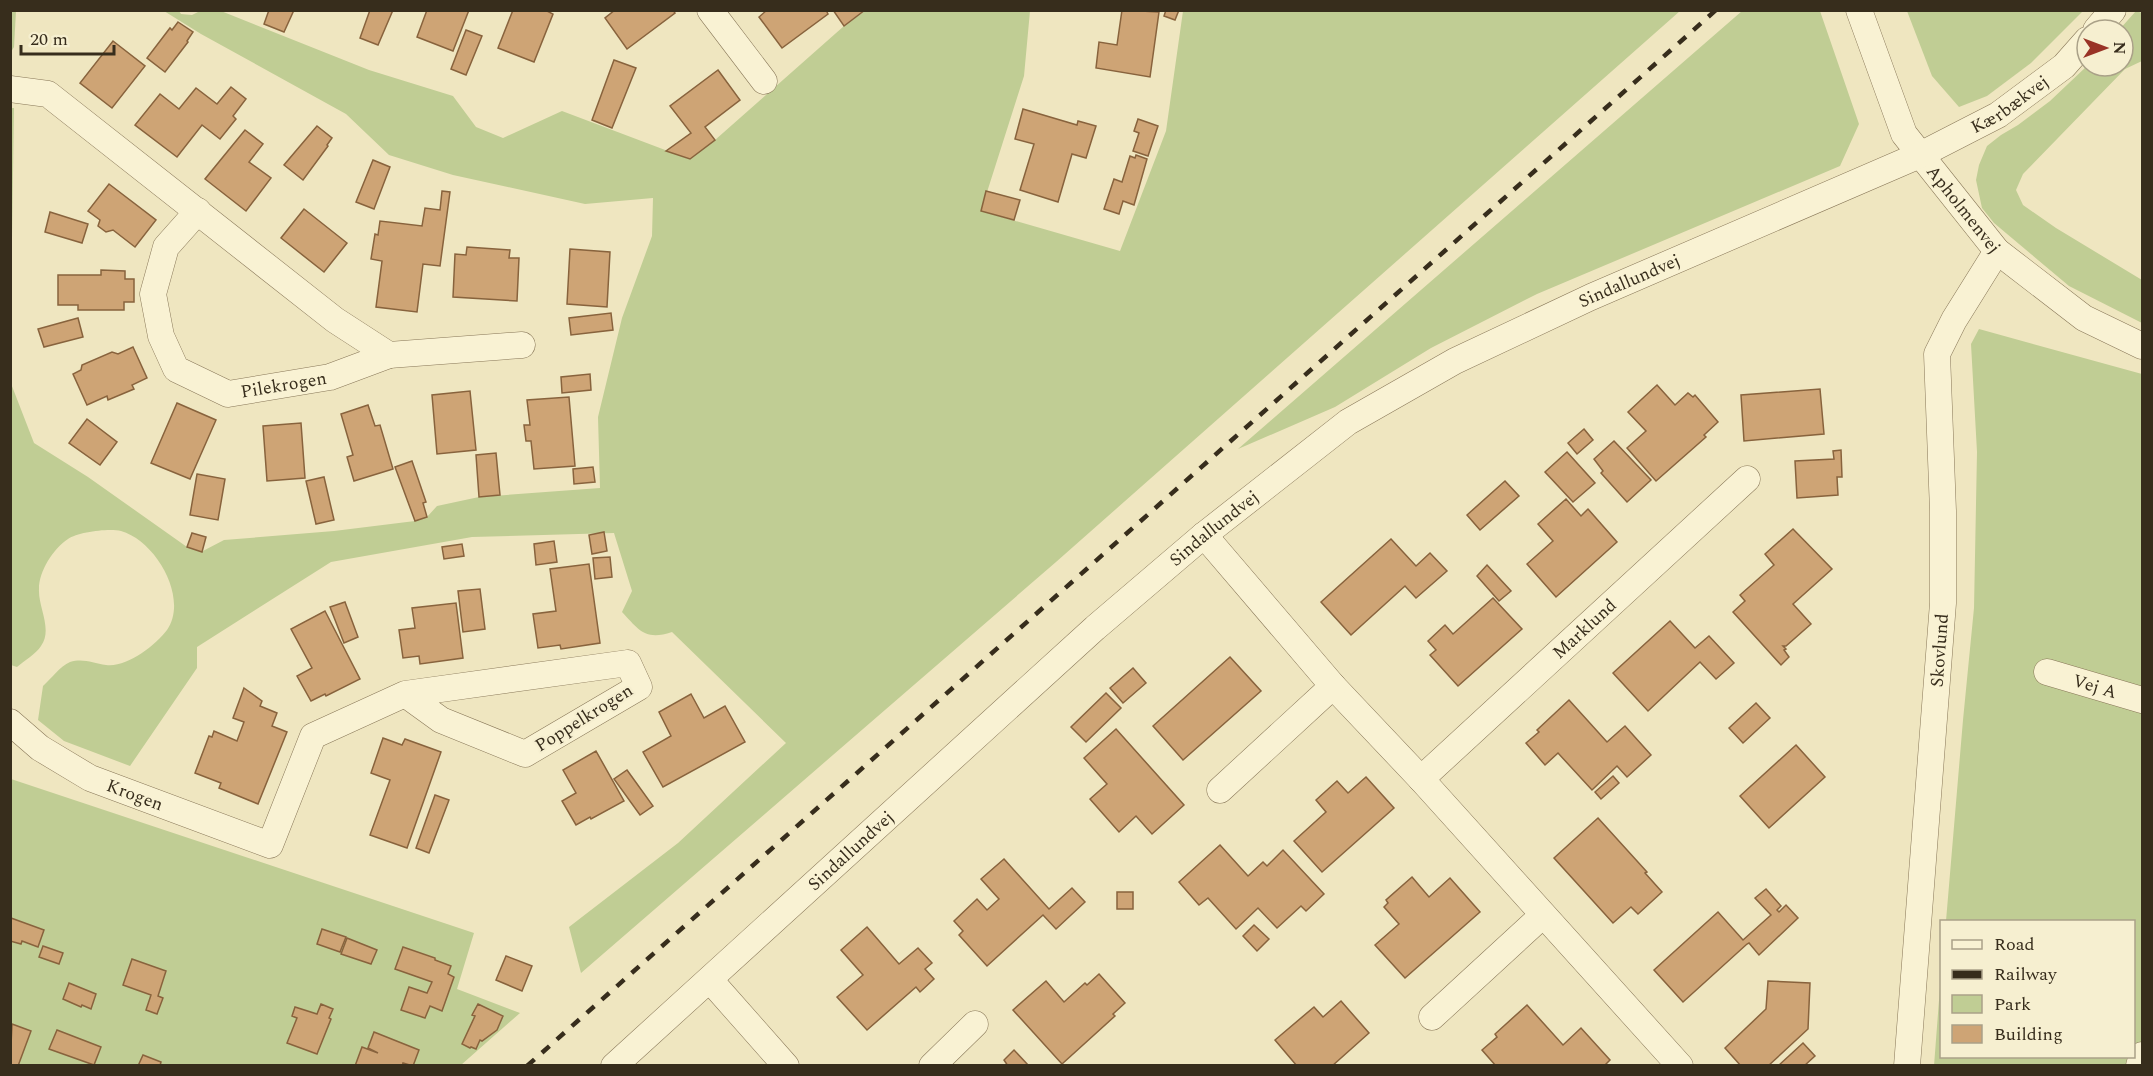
<svg xmlns="http://www.w3.org/2000/svg" width="2153" height="1076" font-family="Spectral,serif">
	<rect width="100%" height="100%" fill="#efe6c0"/>
	<g fill="#c0cd94">
		<polygon points="11,10 16,11 14,47 11,52"/>
		<path d="M164,11H179L181,14L192,15L200,11H221L369,70L453,96L476,127L503,138L562,111L689,159L715,140L844,26L865,11H1030L1024,76L981,211L1120,251L1166,131L1183,11H1680L1056,562L581,973L569,927L678,843L786,743L672,632C645,641 639,630 622,612L632,591L614,533L472,537L331,562L197,647V668L130,766L64,741L38,720L43,686C51,679 60,666 70,662C83,658 93,663 106,665C126,668 155,646 167,630C189,598 156,541 121,531C109,528 78,532 68,539C53,549 39,571 39,589C38,608 53,629 41,646C36,654 24,661 17,667L11,665L10,381L34,443L88,477L187,547L201,552L224,540L334,531L415,521L427,517L437,506L479,497L600,488L598,417L622,318L652,236L653,198L585,204L453,175L389,155L346,114L201,34Z"/>
		<polygon points="1742,11 1820,11 1859,124 1840,166 1537,294 1431,348 1335,407 1238,449"/>
		<polygon points="1907,11 2083,11 2031,63 1987,96 1959,107 1932,76"/>
		<polygon points="2136,11 2142,13 2142,61 2125,69 2023,174 2016,190 2023,205 2056,228 2142,280 2142,323 2069,286 1994,223 1982,208 1976,180 1979,165 1987,146 2001,135 2018,125 2050,101 2087,66 2123,66 2123,30 2119,30"/>
		<polygon points="10,108 14,108 11,304 10,304"/>
		<polygon points="1979,329 2142,374 2142,1065 1934,1066 1941,974 1942,1056 2134,1056 2134,922 1946,921 1963,720 1974,608 1977,452 1971,344"/>
		<polygon points="11,779 474,933 457,989 520,1013 461,1065 11,1066"/>
	</g>
	<g fill="#cea475" stroke="#88633d" stroke-width="1.5">
		<polygon points="269,10 294,10 284,32 264,24"/>
		<polygon points="370,10 393,10 378,45 360,38"/>
		<polygon points="427,10 469,10 453,51 417,37"/>
		<polygon points="513,10 545,10 553,14 534,62 498,48"/>
		<polygon points="615,10 673,10 675,13 627,49 605,18"/>
		<polygon points="767,10 826,10 828,14 782,48 759,17"/>
		<polygon points="833,10 865,10 844,26"/>
		<polygon points="1122,10 1159,12 1150,77 1096,68 1099,42 1117,45"/>
		<polygon points="1166,10 1179,10 1175,20 1164,16"/>
		<polygon points="178,22 193,32 187,41 188,42 165,72 147,58 170,28 172,30"/>
		<polygon points="466,30 482,36 466,75 451,69"/>
		<polygon points="113,41 145,66 112,108 80,83"/>
		<polygon points="614,60 636,68 612,128 592,120"/>
		<polygon points="718,70 740,100 705,127 715,140 690,159 666,151 691,133 670,106"/>
		<polygon points="231,87 246,99 233,116 236,119 220,139 202,125 177,157 135,125 160,94 179,109 196,88 217,104"/>
		<polygon points="1023,109 1077,125 1078,121 1096,126 1086,158 1072,154 1058,202 1020,190 1034,144 1015,139"/>
		<polygon points="1138,119 1158,126 1148,156 1133,151 1139,133 1134,131"/>
		<polygon points="317,126 332,138 327,145 328,146 303,180 284,165"/>
		<polygon points="245,130 263,144 249,162 271,178 246,211 205,179"/>
		<polygon points="1136,155 1147,159 1134,205 1123,201 1119,214 1104,209 1114,179 1122,182 1130,156 1135,158"/>
		<polygon points="373,160 390,167 374,209 356,202"/>
		<polygon points="109,184 156,220 135,247 113,230 106,232 98,226 100,220 88,211"/>
		<polygon points="442,191 450,192 440,266 423,264 417,312 376,307 382,261 371,259 375,234 378,235 380,221 422,226 425,208 440,210"/>
		<polygon points="986,191 1020,200 1014,220 981,211"/>
		<polygon points="304,209 347,243 324,272 281,238"/>
		<polygon points="50,212 88,224 82,243 45,232"/>
		<polygon points="467,247 510,250 509,258 519,258 517,301 453,297 455,254 466,255"/>
		<polygon points="570,249 610,252 607,307 567,304"/>
		<polygon points="101,270 125,271 125,279 134,279 134,302 124,302 124,310 78,310 78,305 58,305 58,275 101,275"/>
		<polygon points="611,313 613,330 571,335 569,318"/>
		<polygon points="78,318 83,337 44,347 38,329"/>
		<polygon points="133,347 147,378 132,385 134,389 108,400 107,396 87,405 73,374 81,370 82,365 112,352 118,354"/>
		<polygon points="590,374 591,390 562,393 561,377"/>
		<polygon points="1657,385 1675,405 1688,393 1693,397 1695,395 1718,422 1704,435 1706,437 1656,481 1627,448 1646,431 1628,412"/>
		<polygon points="1820,389 1824,434 1744,441 1741,395"/>
		<polygon points="470,391 476,450 437,454 432,395"/>
		<polygon points="569,397 575,466 534,469 531,441 526,441 524,425 530,425 527,400"/>
		<polygon points="177,403 216,420 190,479 151,463"/>
		<polygon points="368,405 375,426 380,425 393,469 354,481 347,457 353,455 341,414"/>
		<polygon points="87,419 117,442 100,465 69,443"/>
		<polygon points="301,423 305,478 267,481 263,426"/>
		<polygon points="1584,429 1593,440 1577,454 1568,443"/>
		<polygon points="1614,441 1651,480 1627,502 1601,473 1603,471 1594,459"/>
		<polygon points="1841,450 1842,477 1837,477 1838,495 1797,498 1795,461 1834,459 1833,451"/>
		<polygon points="1567,452 1595,483 1573,502 1545,472"/>
		<polygon points="496,453 500,495 479,497 476,455"/>
		<polygon points="412,461 426,502 423,503 427,517 415,521 395,467"/>
		<polygon points="593,467 595,482 574,484 573,469"/>
		<polygon points="197,474 225,479 218,520 190,515"/>
		<polygon points="324,477 334,520 316,524 306,481"/>
		<polygon points="1505,481 1519,496 1480,530 1467,515"/>
		<polygon points="1566,499 1581,516 1588,509 1617,542 1556,597 1527,564 1553,541 1538,524"/>
		<polygon points="1793,529 1832,569 1793,604 1811,624 1786,646 1783,646 1786,649 1784,650 1789,657 1781,665 1733,612 1745,601 1740,595 1774,565 1765,554"/>
		<polygon points="604,532 607,551 592,554 589,535"/>
		<polygon points="192,533 206,537 202,552 187,547"/>
		<polygon points="1391,539 1416,566 1430,553 1447,571 1416,598 1405,586 1351,635 1321,602"/>
		<polygon points="554,541 557,562 536,565 534,544"/>
		<polygon points="462,544 464,556 444,559 442,547"/>
		<polygon points="610,557 612,577 595,579 593,558"/>
		<polygon points="589,564 600,643 561,649 560,645 538,648 533,614 556,611 550,569"/>
		<polygon points="1487,565 1511,591 1499,601 1477,576"/>
		<polygon points="480,589 485,629 463,632 458,591"/>
		<polygon points="1493,598 1522,629 1458,686 1430,655 1436,650 1428,641 1445,625 1453,634"/>
		<polygon points="345,602 358,637 344,643 330,607"/>
		<polygon points="456,603 463,658 420,664 419,656 403,658 399,630 415,628 412,608"/>
		<polygon points="325,611 360,679 326,696 325,694 311,701 297,676 312,668 291,629"/>
		<polygon points="1670,621 1695,648 1709,636 1734,663 1716,679 1700,662 1648,711 1613,673"/>
		<polygon points="1230,657 1261,691 1183,760 1153,726"/>
		<polygon points="1133,668 1146,683 1123,703 1110,688"/>
		<polygon points="244,688 262,701 260,706 277,713 272,726 287,732 258,804 219,788 221,783 195,773 209,736 212,737 214,731 237,741 244,722 233,718"/>
		<polygon points="1106,693 1121,708 1086,742 1071,727"/>
		<polygon points="691,694 704,718 725,706 745,742 663,787 643,752 671,736 659,712"/>
		<polygon points="1569,700 1607,742 1625,726 1651,755 1627,777 1617,766 1592,790 1558,753 1545,765 1526,743 1539,732 1537,730"/>
		<polygon points="1756,703 1770,718 1743,743 1729,728"/>
		<polygon points="1116,729 1184,805 1152,834 1136,816 1119,832 1090,799 1107,784 1084,758"/>
		<polygon points="383,738 402,745 405,739 441,752 407,848 370,835 390,780 371,773"/>
		<polygon points="1796,745 1825,777 1769,828 1740,796"/>
		<polygon points="596,751 624,801 591,819 590,817 576,825 562,801 576,793 563,770"/>
		<polygon points="627,770 653,806 640,815 614,779"/>
		<polygon points="1613,776 1619,783 1601,799 1595,792"/>
		<polygon points="1366,777 1394,808 1322,872 1294,841 1326,812 1316,800 1337,781 1348,793"/>
		<polygon points="435,795 449,800 429,853 416,848"/>
		<polygon points="1598,818 1647,872 1645,873 1662,892 1638,914 1631,907 1613,923 1554,858"/>
		<polygon points="1220,845 1248,876 1263,862 1267,866 1283,850 1324,894 1306,911 1301,906 1277,928 1258,908 1236,929 1208,898 1199,905 1179,882"/>
		<polygon points="1004,859 1049,909 1072,888 1085,902 1056,929 1043,915 987,966 959,935 963,931 954,921 977,899 987,910 999,899 981,879"/>
		<polygon points="1412,877 1429,897 1450,878 1480,912 1405,978 1375,945 1399,924 1384,907 1388,903 1386,900"/>
		<polygon points="1766,889 1781,906 1777,910 1779,912 1786,905 1798,918 1759,955 1749,943 1747,944 1683,1002 1654,970 1718,912 1743,940 1771,915 1755,898"/>
		<rect x="1117" y="892" width="16" height="17"/>
		<polygon points="11,918 44,930 38,947 22,941 21,944 10,941"/>
		<polygon points="1254,925 1269,939 1257,951 1243,936"/>
		<polygon points="867,927 899,964 918,948 932,963 925,969 934,979 920,992 916,987 867,1030 837,997 863,975 841,950"/>
		<polygon points="322,929 346,937 340,952 317,944"/>
		<polygon points="347,938 377,950 371,964 341,954"/>
		<polygon points="43,946 63,953 59,964 39,957"/>
		<polygon points="403,947 435,958 435,960 451,966 448,974 454,977 442,1011 430,1006 425,1018 401,1010 409,987 427,993 432,982 395,969"/>
		<polygon points="506,956 532,966 522,991 496,980"/>
		<polygon points="132,959 166,971 158,996 163,998 157,1014 146,1010 151,995 123,985"/>
		<polygon points="1099,974 1125,1003 1113,1014 1115,1016 1062,1064 1013,1010 1046,981 1064,1002 1085,983 1087,985"/>
		<polygon points="1768,981 1810,983 1808,1029 1768,1066 1741,1066 1725,1048 1766,1009"/>
		<polygon points="69,983 96,994 91,1009 82,1005 81,1007 63,999"/>
		<polygon points="1341,1001 1369,1033 1332,1066 1297,1066 1275,1040 1314,1007 1323,1017"/>
		<polygon points="321,1004 333,1009 329,1018 331,1019 317,1054 287,1043 297,1018 292,1016 295,1007 317,1014"/>
		<polygon points="478,1004 503,1016 497,1030 482,1041 480,1040 476,1049 471,1047 470,1048 462,1044 475,1016 472,1015"/>
		<polygon points="1527,1005 1563,1045 1581,1028 1610,1060 1604,1066 1496,1066 1482,1050 1497,1037 1495,1034"/>
		<polygon points="12,1024 31,1031 18,1066 10,1066"/>
		<polygon points="57,1030 101,1047 94,1065 49,1049"/>
		<polygon points="374,1032 419,1050 413,1066 403,1063 402,1066 355,1066 362,1047 378,1053 368,1048"/>
		<polygon points="1803,1043 1815,1056 1804,1066 1778,1066"/>
		<polygon points="1014,1050 1029,1066 1008,1066 1004,1060"/>
		<polygon points="143,1055 161,1062 160,1066 138,1066"/>
	</g>
	<g fill="none" stroke-linecap="round" stroke-linejoin="round">
		<defs>
			<g id="minor">
				<polyline points="710,10 764,81"/>
				<path id="s1" d="M1859,10L1904,134L1997,251L2084,318L2142,346"/>
				<polyline points="2096,30 2113,10"/>
				<polyline points="10,89 48,94 335,320 389,355 522,345"/>
				<path id="s2" d="M198,211L166,247L153,294L161,336L176,369L228,394L330,377L389,355"/>
				<polyline points="1204,535 1333,686 1421,779 1680,1066"/>
				<path id="s3" d="M2047,672L2142,700"/>
				<path id="s4" d="M10,722L40,748L90,778L270,845L313,736L405,694L628,663L639,687L525,754L441,720L405,694"/>
				<path id="s5" d="M1421,779L1747,479"/>
				<polyline points="1220,790 1333,686"/>
				<polyline points="710,980 786,1066"/>
				<polyline points="1432,1017 1543,915"/>
				<path id="s6" d="M614,1066L1095,628L1204,535L1348,422L1455,361L1591,297L1922,154L1998,115L2064,66L2087,40"/>
				<polyline points="932,1066 975,1024"/>
				<path id="s7" d="M1907,1066L1943,603V511L1937,354L1954,320L1997,251"/>
				<polyline points="2139,1066 2142,1055"/>
			</g>
		</defs>
		<use href="#minor" stroke="#887758" stroke-width="27"/>
		<use href="#minor" stroke="#f9f2d3" stroke-width="26"/>
		<polyline stroke="#372d1c" stroke-width="4.5" stroke-dasharray="10 10" stroke-linecap="butt" points="527,1066 1716,10"/>
	</g>
	<g text-anchor="middle" dominant-baseline="central" stroke-width="4.5" stroke-linejoin="round" paint-order="stroke">
		<g font-size="18" fill="#372d1c" stroke="#f6efd0">
			<text stroke="none"><textPath href="#s6" startOffset="1712">Kærbækvej</textPath></text>
			<text stroke="none"><textPath href="#s1" startOffset="228">Apholmenvej</textPath></text>
			<text stroke="none"><textPath href="#s6" startOffset="1292">Sindallundvej</textPath></text>
			<text stroke="none"><textPath href="#s2" startOffset="290">Pilekrogen</textPath></text>
			<text stroke="none"><textPath href="#s6" startOffset="806">Sindallundvej</textPath></text>
			<text stroke="none"><textPath href="#s5" startOffset="222">Marklund</textPath></text>
			<text stroke="none"><textPath href="#s7" startOffset="417">Skovlund</textPath></text>
			<text stroke="none"><textPath href="#s3" startOffset="50">Vej A</textPath></text>
			<text transform="translate(584 718) rotate(-32)">Poppelkrogen</text>
			<text stroke="none"><textPath href="#s4" startOffset="146">Krogen</textPath></text>
			<text stroke="none"><textPath href="#s6" startOffset="320">Sindallundvej</textPath></text>
		</g>
	</g>
	<rect width="2153" height="1076" fill="none" stroke="#372d1c" stroke-width="24"/>
	<rect x="1940" y="920" width="195" height="138" fill="#f6efd0" stroke="#aaa188" stroke-width="1.5"/>
	<rect x="1952" y="940" width="30" height="9" fill="#f9f2d3" stroke="#aaa188" stroke-width="1.5"/>
	<text x="1994" y="950" font-size="18" fill="#372d1c">Road</text>
	<rect x="1952" y="970" width="30" height="9" fill="#372d1c" stroke="#aaa188" stroke-width="1.5"/>
	<text x="1994" y="980" font-size="18" fill="#372d1c">Railway</text>
	<rect x="1952" y="995" width="30" height="18" fill="#c0cd94" stroke="#aaa188" stroke-width="1.5"/>
	<text x="1994" y="1010" font-size="18" fill="#372d1c">Park</text>
	<rect x="1952" y="1025" width="30" height="18" fill="#cea475" stroke="#aaa188" stroke-width="1.5"/>
	<text x="1994" y="1040" font-size="18" fill="#372d1c">Building</text>
	<g transform="translate(2105 48) rotate(90)"><circle r="28" fill="#f6efd0" stroke="#aaa188" stroke-width="1.5"/>
	<path d="M0-4.5L10 22L0 15L-10 22Z" fill="#993326"/>
	<text y="-9" font-size="16" font-weight="bold" text-anchor="middle" fill="#372d1c">N</text>
	</g>
	<path d="M21 45v9h93v-9" fill="none" stroke="#372d1c" stroke-width="3"/>
	<text x="30" y="45" font-size="18" fill="#372d1c" stroke="#f6efd0" stroke-width="4.5" paint-order="stroke">20 m</text>
</svg>
